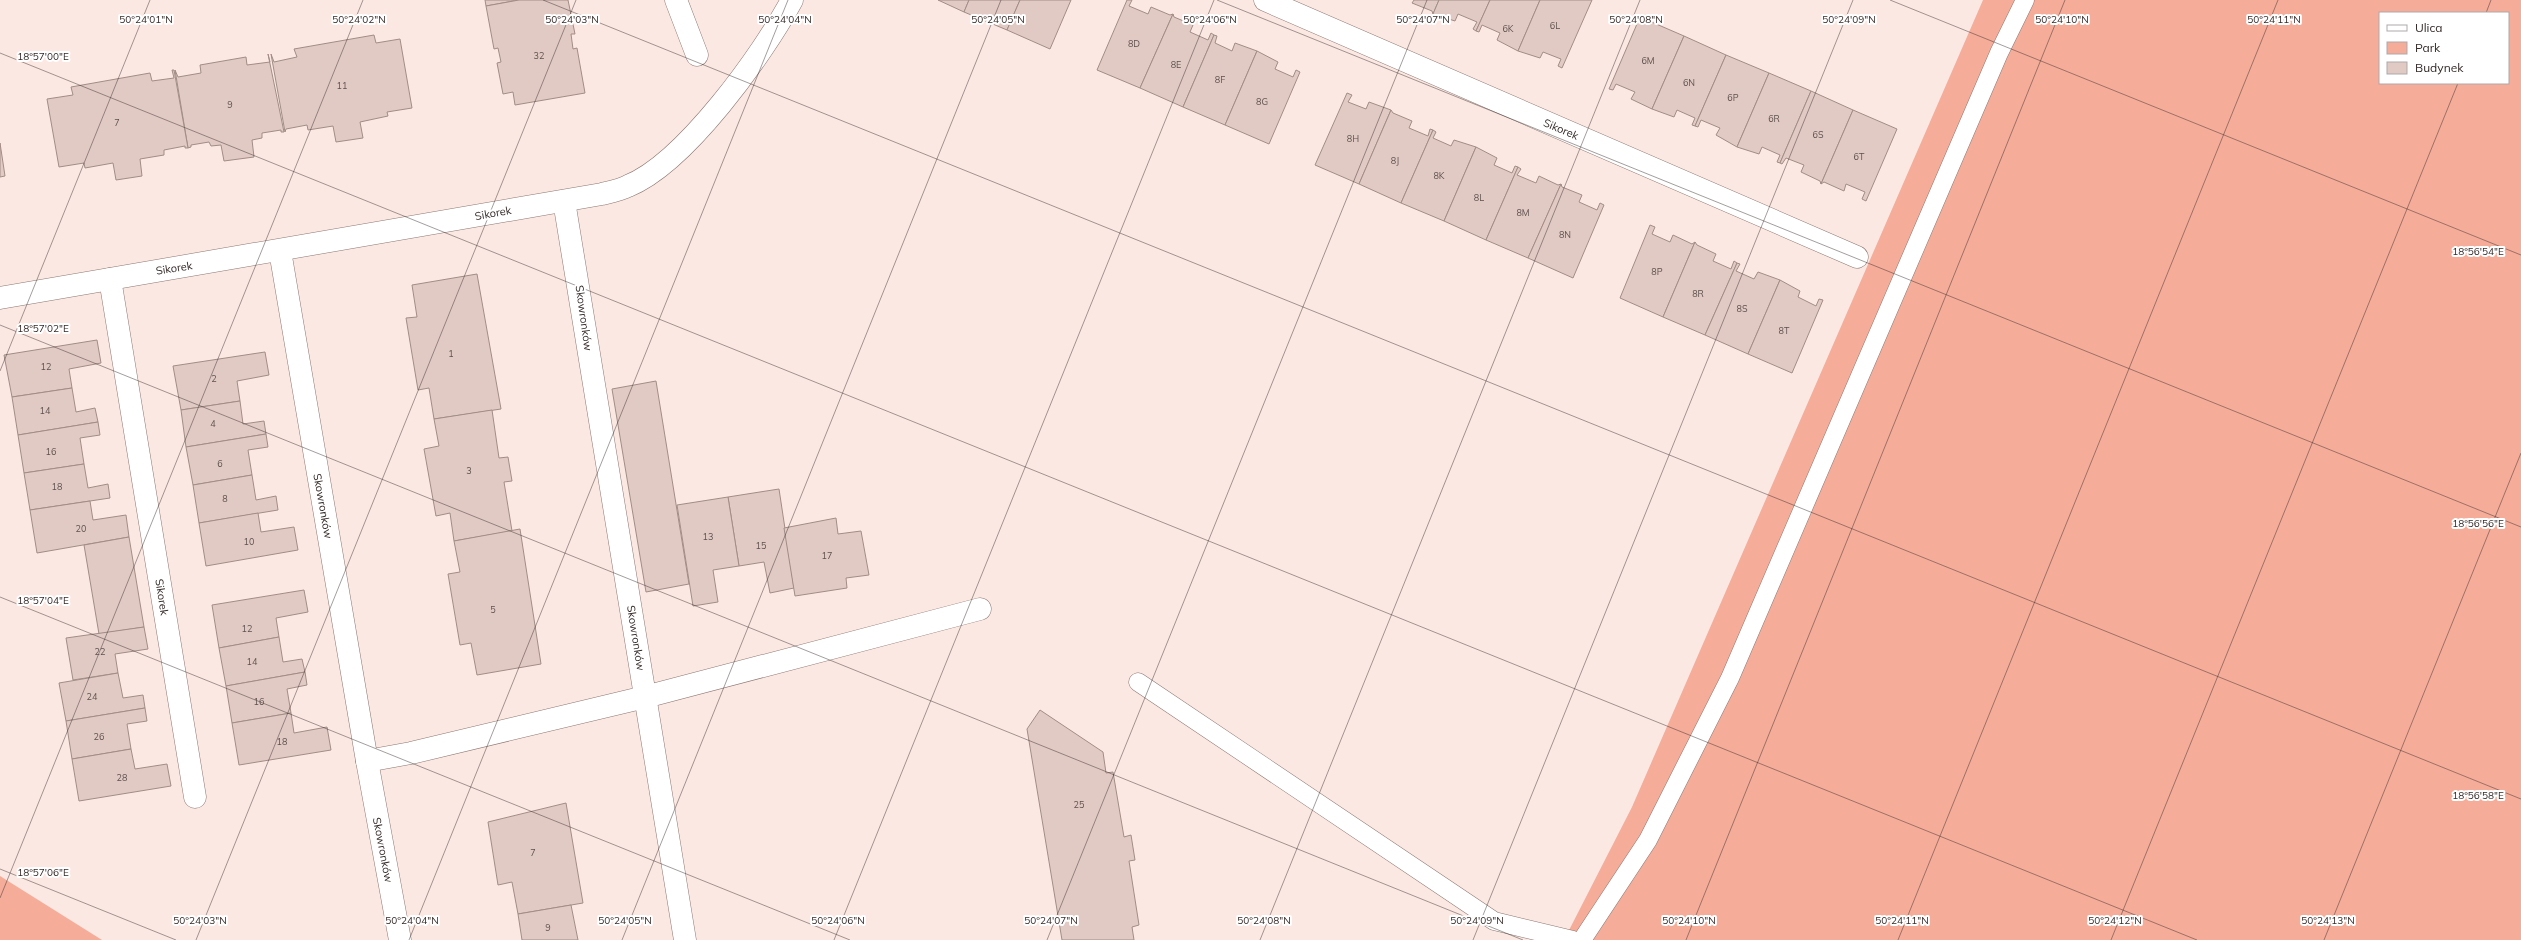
<svg xmlns="http://www.w3.org/2000/svg" width="2521" height="940" font-family="Mulish,sans-serif">
	<rect width="100%" height="100%" fill="#fce8e3"/>
	<g fill="#f5ac99" fill-rule="evenodd">
		<path d="M1983,0H2521V940H1564L1632,807ZM2380,13H2508V83H2380Z"/>
		<polygon points="0,876 102,940 0,940"/>
	</g>
	<g fill="#e2cac4" stroke="#a28c86">
		<polygon points="485,0 519,0 486,6"/>
		<polygon points="519,0 568,0 575,34 571,34 573,49 577,48 585,93 515,105 513,92 503,94 497,63 501,62 498,48 494,49 486,6"/>
		<polygon points="938,0 969,0 964,12"/>
		<polygon points="969,0 1020,0 1007,30 964,12"/>
		<polygon points="1020,0 1071,0 1050,49 1007,30"/>
		<polygon points="1127,0 1132,0 1129,6 1148,14 1151,7 1170,15 1173,14 1140,88 1097,70"/>
		<polygon points="1414,0 1439,0 1433,14 1432,11 1412,3"/>
		<polygon points="1439,0 1490,0 1476,31 1473,29 1477,22 1458,14 1455,21 1433,14"/>
		<polygon points="1490,0 1540,0 1518,51 1497,40 1500,33 1482,25 1479,32 1476,31"/>
		<polygon points="1540,0 1592,0 1562,68 1558,66 1561,59 1543,52 1540,58 1518,51"/>
		<polygon points="1173,14 1174,17 1193,25 1190,32 1208,40 1211,33 1214,35 1183,107 1140,88"/>
		<polygon points="1640,17 1684,36 1652,109 1631,99 1635,92 1616,84 1613,90 1609,89"/>
		<polygon points="374,35 376,43 400,39 412,108 387,112 388,116 360,122 363,138 336,142 333,126 308,130 307,125 286,129 285,132 271,54 274,62 297,57 294,49"/>
		<polygon points="1214,35 1217,36 1215,43 1232,51 1235,43 1257,51 1225,125 1183,107"/>
		<polygon points="1684,36 1726,55 1695,126 1692,125 1695,118 1677,110 1674,117 1652,109"/>
		<polygon points="1257,51 1278,62 1275,69 1293,77 1296,70 1300,72 1269,144 1225,125"/>
		<polygon points="268,54 284,132 281,132 281,130 262,133 262,138 252,140 254,157 224,161 221,145 211,146 209,142 191,145 191,147 188,148 175,70 178,77 201,73 200,65 246,57 247,65 270,62"/>
		<polygon points="1726,55 1769,73 1737,147 1716,135 1720,128 1701,120 1698,127 1695,126"/>
		<polygon points="172,70 174,70 188,148 185,148 185,146 164,150 164,155 140,159 142,176 116,180 113,163 85,168 84,163 59,167 47,99 73,95 71,87 150,73 152,81 174,78"/>
		<polygon points="1769,73 1811,91 1780,163 1777,162 1780,155 1762,147 1759,154 1737,147"/>
		<polygon points="1811,91 1853,110 1821,184 1820,181 1801,172 1804,165 1786,158 1782,164 1780,163"/>
		<polygon points="1347,93 1352,95 1348,102 1366,109 1369,102 1391,110 1359,184 1315,165"/>
		<polygon points="1391,110 1393,113 1412,121 1409,128 1428,136 1430,129 1433,130 1401,203 1359,184"/>
		<polygon points="1853,110 1897,129 1866,201 1862,199 1865,192 1846,184 1844,191 1824,182 1821,184"/>
		<polygon points="1433,130 1436,132 1433,138 1451,146 1454,140 1476,147 1444,221 1401,203"/>
		<polygon points="0,143 5,176 0,177"/>
		<polygon points="1476,147 1497,158 1494,165 1512,173 1515,166 1518,167 1486,240 1444,221"/>
		<polygon points="1518,167 1521,169 1517,175 1536,183 1539,176 1558,185 1561,184 1528,258 1486,240"/>
		<polygon points="1561,184 1562,187 1582,195 1579,202 1597,210 1600,203 1604,205 1573,278 1528,258"/>
		<polygon points="1650,225 1655,227 1652,234 1670,242 1673,235 1692,244 1695,242 1663,317 1620,298"/>
		<polygon points="1695,242 1697,245 1716,254 1713,261 1731,269 1734,261 1737,263 1705,335 1663,317"/>
		<polygon points="1737,263 1740,264 1736,271 1754,279 1758,272 1780,280 1748,354 1705,335"/>
		<polygon points="477,274 501,409 434,419 429,388 418,390 406,318 417,317 412,285"/>
		<polygon points="1780,280 1800,291 1798,297 1816,306 1819,299 1823,300 1792,373 1748,354"/>
		<polygon points="97,340 101,363 69,369 72,388 12,397 4,355"/>
		<polygon points="265,352 269,375 237,381 240,401 181,410 173,366"/>
		<polygon points="656,381 689,584 646,592 612,389"/>
		<polygon points="72,388 76,412 95,408 98,422 18,435 12,397"/>
		<polygon points="240,401 243,424 264,421 266,434 186,447 181,410"/>
		<polygon points="492,410 499,458 508,457 512,481 504,482 512,531 454,541 450,513 436,516 424,449 439,446 434,419"/>
		<polygon points="98,422 100,435 80,438 84,464 24,473 18,435"/>
		<polygon points="266,434 268,447 248,450 252,475 193,485 186,447"/>
		<polygon points="84,464 88,488 108,484 110,498 30,510 24,473"/>
		<polygon points="252,475 256,500 276,496 278,510 199,523 193,485"/>
		<polygon points="779,489 794,588 770,593 764,562 739,566 728,497"/>
		<polygon points="728,497 739,566 713,570 718,602 693,606 677,505"/>
		<polygon points="90,501 93,520 126,515 129,537 37,553 30,510"/>
		<polygon points="258,513 261,532 294,527 298,550 206,566 199,523"/>
		<polygon points="836,518 838,534 861,531 869,575 846,578 847,588 795,596 784,528"/>
		<polygon points="520,529 541,664 477,675 471,643 460,645 448,574 460,572 454,541"/>
		<polygon points="129,537 144,627 99,634 84,545"/>
		<polygon points="304,590 308,612 276,618 279,637 219,648 212,605"/>
		<polygon points="144,627 148,649 115,654 118,673 73,680 66,638"/>
		<polygon points="279,637 283,662 302,659 305,672 226,686 219,648"/>
		<polygon points="305,672 307,685 287,689 291,713 232,723 226,686"/>
		<polygon points="118,673 123,698 143,695 145,708 66,721 59,683"/>
		<polygon points="145,708 147,721 127,724 131,749 72,759 66,721"/>
		<polygon points="1040,710 1103,752 1106,773 1113,772 1124,837 1131,835 1135,860 1129,861 1139,925 1132,927 1134,940 1062,940 1027,729"/>
		<polygon points="291,713 294,733 327,727 331,750 239,765 232,723"/>
		<polygon points="131,749 135,769 167,764 171,786 79,801 72,759"/>
		<polygon points="566,803 583,903 518,914 512,882 498,885 488,822"/>
		<polygon points="571,905 578,940 522,940 518,914"/>
	</g>
	<g fill="none" stroke-linecap="round" stroke-linejoin="round">
		<defs>
			<g id="service">
				<polyline points="1138,682 1494,921 1573,940"/>
				<polyline points="1582,940 1648,840 1730,678 1999,53 2025,0"/>
			</g>
			<g id="minor">
				<polyline points="676,0 697,55"/>
				<polyline points="1265,0 1857,257"/>
				<polyline points="564,201 685,940"/>
				<polyline points="280,251 367,761 411,753 645,697 980,609"/>
				<polyline points="110,279 195,797"/>
				<path d="M0,298L602,194C610,192 620,190 628,186C685,163 763,54 792,0"/>
				<polyline points="367,761 400,940"/>
			</g>
		</defs>
		<use href="#service" stroke="#8c7771" stroke-width="19"/>
		<use href="#minor" stroke="#8c7771" stroke-width="23"/>
		<use href="#service" stroke="#fff" stroke-width="18"/>
		<use href="#minor" stroke="#fff" stroke-width="22"/>
	</g>
	<path fill="none" stroke="#322927" stroke-width="1" stroke-opacity="0.45" d="M543,0L2521,799M1217,0L2521,527M1890,0L2521,255M2486,13L2491,0M0,53L2197,940M0,325L1523,940M0,371L150,0M0,597L850,940M0,869L176,940M0,898L363,0M196,940L576,0M409,940L788,0M622,940L1001,0M834,940L1214,0M1047,940L1427,0M1260,940L1640,0M1473,940L1853,0M1686,940L2065,0M1898,940L2278,0M2111,940L2458,83M2324,940L2521,453"/>
	<g text-anchor="middle" dominant-baseline="central" stroke-width="4" stroke-linejoin="round" paint-order="stroke">
		<g font-size="9" fill="#5e514e">
			<text x="1555" y="25">6L</text>
			<text x="1508" y="28">6K</text>
			<text x="1134" y="43">8D</text>
			<text x="539" y="55">32</text>
			<text x="1648" y="60">6M</text>
			<text x="1176" y="64">8E</text>
			<text x="1220" y="79">8F</text>
			<text x="1689" y="82">6N</text>
			<text x="342" y="85">11</text>
			<text x="1733" y="97">6P</text>
			<text x="1262" y="101">8G</text>
			<text x="230" y="104">9</text>
			<text x="1774" y="118">6R</text>
			<text x="117" y="122">7</text>
			<text x="1818" y="134">6S</text>
			<text x="1353" y="138">8H</text>
			<text x="1859" y="156">6T</text>
			<text x="1395" y="160">8J</text>
			<text x="1439" y="175">8K</text>
			<text x="1479" y="197">8L</text>
			<text x="1523" y="212">8M</text>
			<text x="1565" y="234">8N</text>
			<text x="1657" y="271">8P</text>
			<text x="1698" y="293">8R</text>
			<text x="1742" y="308">8S</text>
			<text x="1784" y="330">8T</text>
			<text x="451" y="353">1</text>
			<text x="46" y="366">12</text>
			<text x="214" y="378">2</text>
			<text x="45" y="410">14</text>
			<text x="213" y="423">4</text>
			<text x="51" y="451">16</text>
			<text x="220" y="463">6</text>
			<text x="469" y="470">3</text>
			<text x="57" y="486">18</text>
			<text x="225" y="498">8</text>
			<text x="81" y="528">20</text>
			<text x="708" y="536">13</text>
			<text x="249" y="541">10</text>
			<text x="761" y="545">15</text>
			<text x="827" y="555">17</text>
			<text x="493" y="609">5</text>
			<text x="247" y="628">12</text>
			<text x="100" y="651">22</text>
			<text x="252" y="661">14</text>
			<text x="92" y="696">24</text>
			<text x="259" y="701">16</text>
			<text x="99" y="736">26</text>
			<text x="282" y="741">18</text>
			<text x="122" y="777">28</text>
			<text x="1079" y="804">25</text>
			<text x="533" y="852">7</text>
			<text x="548" y="927">9</text>
		</g>
		<g font-size="11" fill="#322927" stroke="#fff">
			<text transform="translate(1561 129) rotate(23)">Sikorek</text>
			<text transform="translate(493 213) rotate(-10)">Sikorek</text>
			<text transform="translate(174 268) rotate(-9)">Sikorek</text>
			<text transform="translate(584 318) rotate(82)">Skowronków</text>
			<text transform="translate(323 506) rotate(80)">Skowronków</text>
			<text transform="translate(162 597) rotate(81)">Sikorek</text>
			<text transform="translate(636 638) rotate(81)">Skowronków</text>
			<text transform="translate(383 850) rotate(79)">Skowronków</text>
		</g>
	</g>
	<g font-size="10" text-anchor="middle" fill="#322927" stroke="#fff" stroke-width="4" stroke-linejoin="round" paint-order="stroke">
		<text x="146" y="23">50°24'01"N</text>
		<text x="359" y="23">50°24'02"N</text>
		<text x="2274" y="23">50°24'11"N</text>
		<text x="572" y="23">50°24'03"N</text>
		<text x="785" y="23">50°24'04"N</text>
		<text x="998" y="23">50°24'05"N</text>
		<text x="1210" y="23">50°24'06"N</text>
		<text x="1423" y="23">50°24'07"N</text>
		<text x="1636" y="23">50°24'08"N</text>
		<text x="1849" y="23">50°24'09"N</text>
		<text x="2062" y="23">50°24'10"N</text>
		<text x="43" y="60">18°57'00"E</text>
		<text x="2478" y="255">18°56'54"E</text>
		<text x="43" y="332">18°57'02"E</text>
		<text x="2478" y="527">18°56'56"E</text>
		<text x="43" y="604">18°57'04"E</text>
		<text x="2478" y="799">18°56'58"E</text>
		<text x="43" y="876">18°57'06"E</text>
		<text x="200" y="924">50°24'03"N</text>
		<text x="412" y="924">50°24'04"N</text>
		<text x="625" y="924">50°24'05"N</text>
		<text x="838" y="924">50°24'06"N</text>
		<text x="1051" y="924">50°24'07"N</text>
		<text x="1264" y="924">50°24'08"N</text>
		<text x="1477" y="924">50°24'09"N</text>
		<text x="1689" y="924">50°24'10"N</text>
		<text x="1902" y="924">50°24'11"N</text>
		<text x="2115" y="924">50°24'12"N</text>
		<text x="2328" y="924">50°24'13"N</text>
	</g>
	<rect x="2379" y="12" width="130" height="72" fill="#ffffff" stroke="#ada9a9"/>
	<rect x="2387" y="25" width="20" height="6" fill="#ffffff" stroke="#ada9a9"/>
	<text x="2415" y="32" font-size="12" fill="#322927">Ulica</text>
	<rect x="2387" y="42" width="20" height="12" fill="#f5ac99" stroke="#ada9a9"/>
	<text x="2415" y="52" font-size="12" fill="#322927">Park</text>
	<rect x="2387" y="62" width="20" height="12" fill="#e2cac4" stroke="#ada9a9"/>
	<text x="2415" y="72" font-size="12" fill="#322927">Budynek</text>
</svg>
